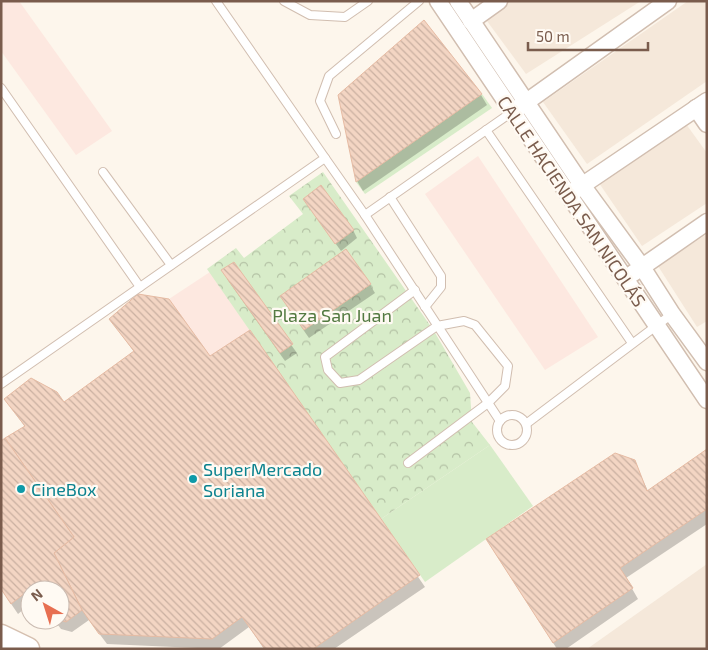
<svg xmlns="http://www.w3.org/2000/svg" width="708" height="650" font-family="'Exo 2',sans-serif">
	<defs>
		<pattern id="park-crowns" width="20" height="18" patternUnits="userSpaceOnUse" patternTransform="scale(1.25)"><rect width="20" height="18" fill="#d8ecc9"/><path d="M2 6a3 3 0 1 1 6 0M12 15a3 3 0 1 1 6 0" fill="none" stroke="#b4c2a5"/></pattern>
		<pattern id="building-back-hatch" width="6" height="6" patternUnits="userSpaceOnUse" patternTransform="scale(1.25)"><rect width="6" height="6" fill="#f3d5c3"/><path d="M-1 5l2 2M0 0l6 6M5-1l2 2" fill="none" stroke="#cab0a1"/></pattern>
	</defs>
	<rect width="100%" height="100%" fill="#fdf6ec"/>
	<g fill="#f5e8da">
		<polygon points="507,1 641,1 526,74 484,17"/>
		<polygon points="688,1 707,1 707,81 587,164 543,102"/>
		<polygon points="686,124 707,153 707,203 642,246 599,183"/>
		<polygon points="707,234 707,321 697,327 658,266"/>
		<polygon points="707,564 707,649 587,649"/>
	</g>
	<g fill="#fde8e0">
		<polygon points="1,1 19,1 112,131 76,155 1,51"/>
		<polygon points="478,156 598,337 545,370 425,194"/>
		<polygon points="210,272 250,330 210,356 169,299"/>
	</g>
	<g fill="#d8ecc9">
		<polygon points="482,94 492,108 365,194 356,182"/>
		<polygon points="490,445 533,506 425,582 381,519"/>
	</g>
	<polygon fill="url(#park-crowns)" points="323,172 434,331 470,393 472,422 490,445 381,519 207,269 236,248 244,258 303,214 289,196"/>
	<g fill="#0003">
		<polygon points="423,22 481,95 487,105 363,191 357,181 340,96"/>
		<polygon points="309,207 353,230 357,238 341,251"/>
		<polygon points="233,264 297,353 285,361 227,279"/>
		<polygon points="370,285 375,293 309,338 286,305"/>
		<polygon points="110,319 210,358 250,332 425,587 334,649 264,649 249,627 219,649 107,644 89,620 72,632 61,629 54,620 60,620 60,590 30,590 30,604 18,614 1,589 25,427 6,400 64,404 134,352"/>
		<polygon points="707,450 707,524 626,578 638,599 566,649 557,649 493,550 634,461 648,491"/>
	</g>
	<g fill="url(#building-back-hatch)" stroke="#e6bba3">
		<polygon points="424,20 482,94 356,182 338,95"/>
		<polygon points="321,185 354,230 335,244 303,199"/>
		<polygon points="346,249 371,284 304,330 280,296"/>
		<polygon points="234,262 293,344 280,353 221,270"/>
		<polygon points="138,294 169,299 210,356 250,330 420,575 313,649 265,649 242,617 212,639 99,634 82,610 54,553 74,537 5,438 25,426 4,399 31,378 57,392 64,402 134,351 109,319"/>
		<polygon points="5,438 74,537 54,553 82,610 66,622 59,620 60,620 60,590 30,589 11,604 1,589 1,441"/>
		<polygon points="707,449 707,509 620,568 633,588 553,643 486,539 615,453 635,460 647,491"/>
	</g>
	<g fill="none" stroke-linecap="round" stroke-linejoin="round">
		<defs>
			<g id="lane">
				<polyline points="284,1 310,15 345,17 368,1"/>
				<polyline points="1,88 140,287 325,158 216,1"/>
				<polyline points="486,130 632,343"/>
				<polyline points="336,134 320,101 329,76 419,1"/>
				<polyline points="325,158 365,215 512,112"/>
				<polyline points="103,172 171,265"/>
				<polyline points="390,197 441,276 441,287 425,307"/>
				<polyline points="365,215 500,421"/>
				<polyline points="1,384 140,287"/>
				<circle cx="512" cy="430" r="15"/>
				<polyline points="526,424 672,314"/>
				<polyline points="408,463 488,403 505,386 508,366 475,325 464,321 437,326 359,380 340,383 328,370 325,357 415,290"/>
			</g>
			<g id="street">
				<polyline points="438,1 707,400"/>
				<polyline points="458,1 582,185 642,267 672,314 707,362"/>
				<polyline points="471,21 499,1"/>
				<polyline points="518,108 668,1"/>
				<polyline points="696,108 707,124"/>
				<polyline points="574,191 707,101"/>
				<polyline points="632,274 707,222"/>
			</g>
			<polyline id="secondary" points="1,636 28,649"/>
		</defs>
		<use href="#lane" stroke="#d1beb0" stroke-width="10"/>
		<use href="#street" stroke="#d1beb0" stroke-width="19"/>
		<use href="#secondary" stroke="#d6c0b0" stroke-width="25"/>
		<use href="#lane" stroke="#fff" stroke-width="8"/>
		<use href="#street" stroke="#fff" stroke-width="16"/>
		<use href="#secondary" stroke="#fff" stroke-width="22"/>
	</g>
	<g fill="#0f9aa8" stroke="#fffaf3" stroke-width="2">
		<circle cx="193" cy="479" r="5"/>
		<circle cx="21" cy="489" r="5"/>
	</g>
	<g text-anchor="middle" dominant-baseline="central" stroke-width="4.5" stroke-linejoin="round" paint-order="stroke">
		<g font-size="18" fill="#7a5c4d" stroke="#fffaf3">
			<text transform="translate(572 201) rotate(56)">CALLE HACIENDA SAN NICOLÁS</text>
		</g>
		<g font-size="18" fill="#537a41" stroke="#fffaf3">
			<text x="332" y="315">Plaza San Juan</text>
		</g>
		<g font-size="18" fill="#0d838f" stroke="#fffaf3" text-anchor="start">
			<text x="203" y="469">SuperMercado<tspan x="203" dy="21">Soriana</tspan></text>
			<text x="31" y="489">CineBox</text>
		</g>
	</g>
	<rect width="708" height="650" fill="none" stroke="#7a5c4d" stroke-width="5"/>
	<g transform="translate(45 605) rotate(321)"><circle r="24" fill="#fffaf3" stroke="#cabbb1"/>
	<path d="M0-4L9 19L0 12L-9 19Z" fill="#e76f51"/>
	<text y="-8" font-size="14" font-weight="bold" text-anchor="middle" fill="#7a5c4d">N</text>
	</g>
	<path d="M528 42v8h120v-8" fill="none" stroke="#7a5c4d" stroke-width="2.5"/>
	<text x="536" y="42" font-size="15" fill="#7a5c4d" stroke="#fffaf3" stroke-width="4" paint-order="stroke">50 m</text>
</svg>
